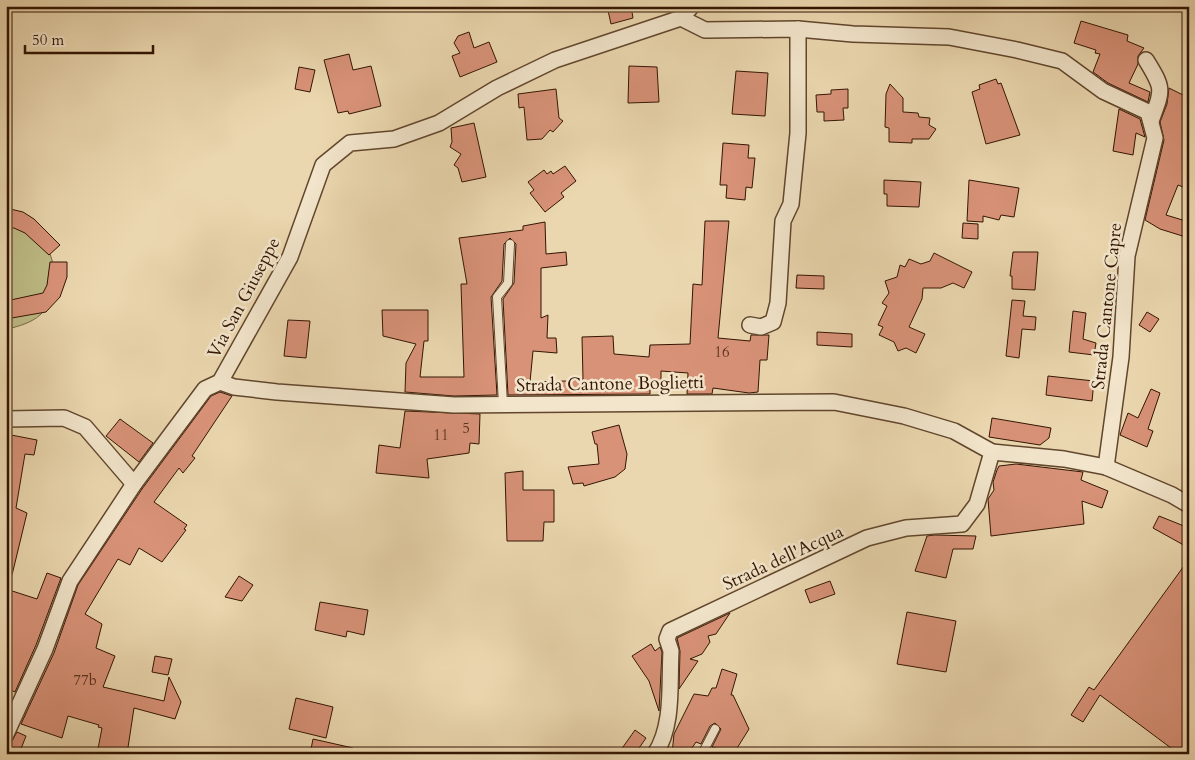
<svg xmlns="http://www.w3.org/2000/svg" width="1195" height="760" font-family="Cardo,serif">
	<rect width="100%" height="100%" fill="#ebd7af"/>
	<filter id="stains"><feTurbulence type="fractalNoise" baseFrequency=".004" numOctaves="4"/><feColorMatrix values="0 0 0 0 .2 0 0 0 0 .09 0 0 0 0 .02 0 0 0 .5 -.17"/></filter>
	<radialGradient id="worn" r=".72"><stop offset=".6" stop-color="#630" stop-opacity="0"/><stop offset="1" stop-color="#630" stop-opacity=".3"/></radialGradient>
	<path fill="#bebc86" stroke="#786844" d="M6,225C14,228 26,229 33,232C58,247 62,297 40,315C31,323 19,326 8,329Z"/>
	<g fill="#d89278" stroke="#331502">
		<polygon points="607,6 631,6 633,18 611,24"/>
		<polygon points="1081,21 1128,35 1127,41 1144,48 1138,56 1138,64 1129,83 1150,92 1148,102 1108,83 1093,72 1100,54 1095,53 1096,50 1074,43"/>
		<polygon points="469,32 474,48 489,42 497,62 460,77 452,56 460,53 454,43 458,36"/>
		<polygon points="349,54 353,70 371,66 381,106 349,114 348,111 338,113 324,60"/>
		<polygon points="629,66 657,67 659,102 628,103"/>
		<polygon points="299,67 315,70 310,92 295,89"/>
		<polygon points="736,71 768,73 765,116 732,114"/>
		<polygon points="996,79 998,84 1001,83 1020,135 986,144 972,92 980,89 979,85"/>
		<polygon points="890,84 903,98 903,112 918,113 919,117 930,118 929,125 936,129 929,139 912,139 912,143 889,142 889,128 885,127 886,94"/>
		<polygon points="1169,88 1189,98 1189,172 1183,187 1178,185 1166,215 1189,222 1189,238 1160,229 1145,220 1164,140 1160,122 1167,104"/>
		<polygon points="556,89 559,118 563,121 553,132 550,130 542,139 527,140 524,107 519,108 518,94"/>
		<polygon points="848,89 848,108 843,108 844,120 824,121 824,112 817,112 816,95 831,94 831,90"/>
		<polygon points="1119,109 1140,119 1145,137 1136,133 1133,155 1113,151"/>
		<polygon points="474,123 486,177 462,182 458,168 454,165 461,154 450,147 452,142 451,128"/>
		<polygon points="723,143 749,145 748,158 755,158 752,188 746,187 745,200 726,198 727,185 720,185"/>
		<polygon points="565,166 576,181 561,193 564,197 545,212 530,193 534,190 528,182 544,170 547,174 551,171 553,174"/>
		<polygon points="884,180 921,182 919,207 887,206 887,194 884,194"/>
		<polygon points="969,180 1019,188 1014,217 1001,215 999,220 983,216 983,222 967,221"/>
		<polygon points="6,208 23,212 34,219 60,245 49,255 25,233 14,228 6,228"/>
		<polygon points="705,221 729,221 718,338 750,341 751,335 769,335 767,360 760,360 758,392 749,393 713,388 712,394 687,394 688,373 661,371 661,383 650,385 650,394 508,395 503,299 514,283 516,244 510,238 504,244 502,281 491,297 497,395 454,396 405,392 406,363 416,344 383,336 382,310 428,310 428,341 424,341 420,377 464,377 461,284 467,284 459,238 523,230 523,226 545,222 546,254 566,252 567,265 541,268 541,318 548,315 547,338 556,338 557,353 533,351 530,382 567,381 583,379 582,337 613,336 614,354 649,357 650,345 690,344 693,284 702,285"/>
		<polygon points="963,223 978,224 978,239 962,238"/>
		<polygon points="1013,252 1038,252 1035,290 1012,289 1012,276 1010,276"/>
		<polygon points="934,253 972,272 964,288 953,283 941,288 923,288 922,299 909,327 925,334 916,353 906,348 898,351 894,342 879,335 883,327 878,325 887,306 882,303 889,293 885,281 897,277 900,265 905,267 909,259 921,264 930,261"/>
		<polygon points="50,262 67,262 67,277 60,297 46,312 6,319 6,301 43,293 47,285"/>
		<polygon points="797,275 824,276 824,289 796,288"/>
		<polygon points="1012,300 1025,301 1023,316 1036,317 1035,330 1022,329 1019,358 1006,356"/>
		<polygon points="1073,311 1086,313 1083,339 1096,343 1094,355 1069,352"/>
		<polygon points="1147,312 1159,319 1150,332 1139,325"/>
		<polygon points="288,320 310,321 306,358 284,356"/>
		<polygon points="817,332 852,334 852,347 817,345"/>
		<polygon points="1048,376 1094,381 1092,401 1046,395"/>
		<polygon points="1151,389 1160,393 1148,429 1153,431 1147,447 1120,435 1128,413 1138,418"/>
		<polygon points="220,392 232,396 192,456 195,458 183,473 179,468 154,502 187,525 184,529 186,530 162,562 139,548 130,565 118,559 85,614 102,624 96,648 115,656 103,687 164,701 169,677 181,702 175,719 134,708 127,754 97,754 102,728 98,727 99,725 68,716 62,738 21,724 54,653 78,585 142,489 211,396"/>
		<polygon points="405,411 480,414 479,444 470,443 469,453 427,459 429,478 376,473 379,445 400,448"/>
		<polygon points="992,418 1051,428 1049,438 1040,445 989,437"/>
		<polygon points="120,419 153,443 139,462 106,436"/>
		<polygon points="619,425 627,454 625,469 615,477 584,486 583,483 573,484 568,467 599,464 597,444 595,444 592,432"/>
		<polygon points="6,434 37,440 34,455 25,454 16,508 27,513 12,575 6,575"/>
		<polygon points="1016,464 1083,472 1081,480 1108,491 1102,508 1082,501 1084,524 991,536 988,499 994,490 993,482 997,470 999,466"/>
		<polygon points="523,471 523,490 554,490 554,522 544,522 543,541 507,541 505,473"/>
		<polygon points="1159,516 1189,528 1189,548 1153,528"/>
		<polygon points="934,535 976,536 973,549 953,549 946,578 915,571 927,536"/>
		<polygon points="1189,559 1189,754 1179,754 1100,695 1083,722 1071,715 1089,687 1094,690"/>
		<polygon points="47,573 61,578 36,645 15,692 6,688 6,589 37,599"/>
		<polygon points="239,576 253,585 242,601 225,597"/>
		<polygon points="830,581 835,594 810,603 805,590"/>
		<polygon points="320,602 368,610 364,635 347,631 346,637 315,630"/>
		<polygon points="907,612 956,621 946,672 897,664"/>
		<polygon points="730,613 716,634 708,636 710,642 702,654 690,659 698,661 679,689 680,651 677,638"/>
		<polygon points="651,644 655,651 660,647 662,652 659,711 649,681 632,656"/>
		<polygon points="155,656 172,659 168,675 152,672"/>
		<polygon points="722,669 737,674 731,695 733,695 749,729 734,753 712,747 721,729 715,723 710,726 701,744 696,742 688,754 672,754 674,734 694,694 708,696 712,688 716,688"/>
		<polygon points="296,698 333,707 326,738 289,729"/>
		<polygon points="635,730 646,738 635,754 618,754"/>
		<polygon points="17,732 26,736 19,754 6,754 6,743 12,741"/>
		<polygon points="313,739 353,748 352,754 310,754"/>
	</g>
	<g fill="none" stroke-linecap="round" stroke-linejoin="round">
		<defs>
			<g id="lane">
				<polyline points="503,404 497,297 508,283 510,244"/>
				<polyline points="702,754 715,729"/>
			</g>
			<g id="street">
				<polyline points="681,18 705,30 798,29 853,34 949,37 1017,50 1062,61 1103,91 1148,112 1155,138 1127,256 1121,357 1106,467"/>
				<path d="M1146,60C1164,89 1163,89 1151,121"/>
				<polyline points="750,325 761,327 773,322 778,303 783,221 791,204 798,133 798,29"/>
				<polyline points="220,382 234,387 277,392 454,405 834,402 904,416 954,431 992,452 1064,459 1106,467 1172,495 1189,505"/>
				<polyline points="6,419 64,418 85,427 134,484"/>
				<polyline points="6,734 45,649 70,581 134,484 205,389 220,382 290,257 323,165 350,143 394,139 439,123 497,88 555,60 681,18 692,6"/>
				<path d="M655,754C674,725 669,684 671,651L667,639L670,631L867,538L906,528L962,524L977,504L992,452"/>
			</g>
		</defs>
		<use href="#lane" stroke="#61462d" stroke-width="10"/>
		<use href="#street" stroke="#61462d" stroke-width="18"/>
		<use href="#lane" stroke="#f2e5cb" stroke-width="8"/>
		<use href="#street" stroke="#f2e5cb" stroke-width="15"/>
	</g>
	<g text-anchor="middle" dominant-baseline="central" stroke-width="5" stroke-linejoin="round" paint-order="stroke">
		<g font-size="15" fill="#5c3420">
			<text x="722" y="352">16</text>
			<text x="466" y="428">5</text>
			<text x="441" y="435">11</text>
			<text x="85" y="680">77b</text>
		</g>
		<g font-size="18" fill="#331502" stroke="#f2e5cb">
			<text transform="translate(244 298) rotate(-62)">Via San Giuseppe</text>
			<text transform="translate(1107 306) rotate(-84)">Strada Cantone Capre</text>
			<text transform="translate(610 384) rotate(-1)">Strada Cantone Boglietti</text>
			<text transform="translate(783 558) rotate(-25)">Strada dell'Acqua</text>
		</g>
	</g>
	<rect width="1195" height="760" fill="none" stroke="#ebd7af" stroke-width="25"/>
	<rect x="8" y="8" width="1180" height="745" fill="none" stroke="#331502" stroke-width="2.5"/>
	<rect x="12" y="12" width="1170" height="735" fill="none" stroke="#331502"/>
	<path d="M25 45v8h128v-8" fill="none" stroke="#331502" stroke-width="2.5"/>
	<text x="32" y="45" font-size="15" fill="#331502" stroke="#f2e5cb" stroke-width="4" paint-order="stroke">50 m</text>
	<rect width="100%" height="100%" filter="url(#stains)"/>
	<rect width="100%" height="100%" fill="url(#worn)"/>
</svg>
